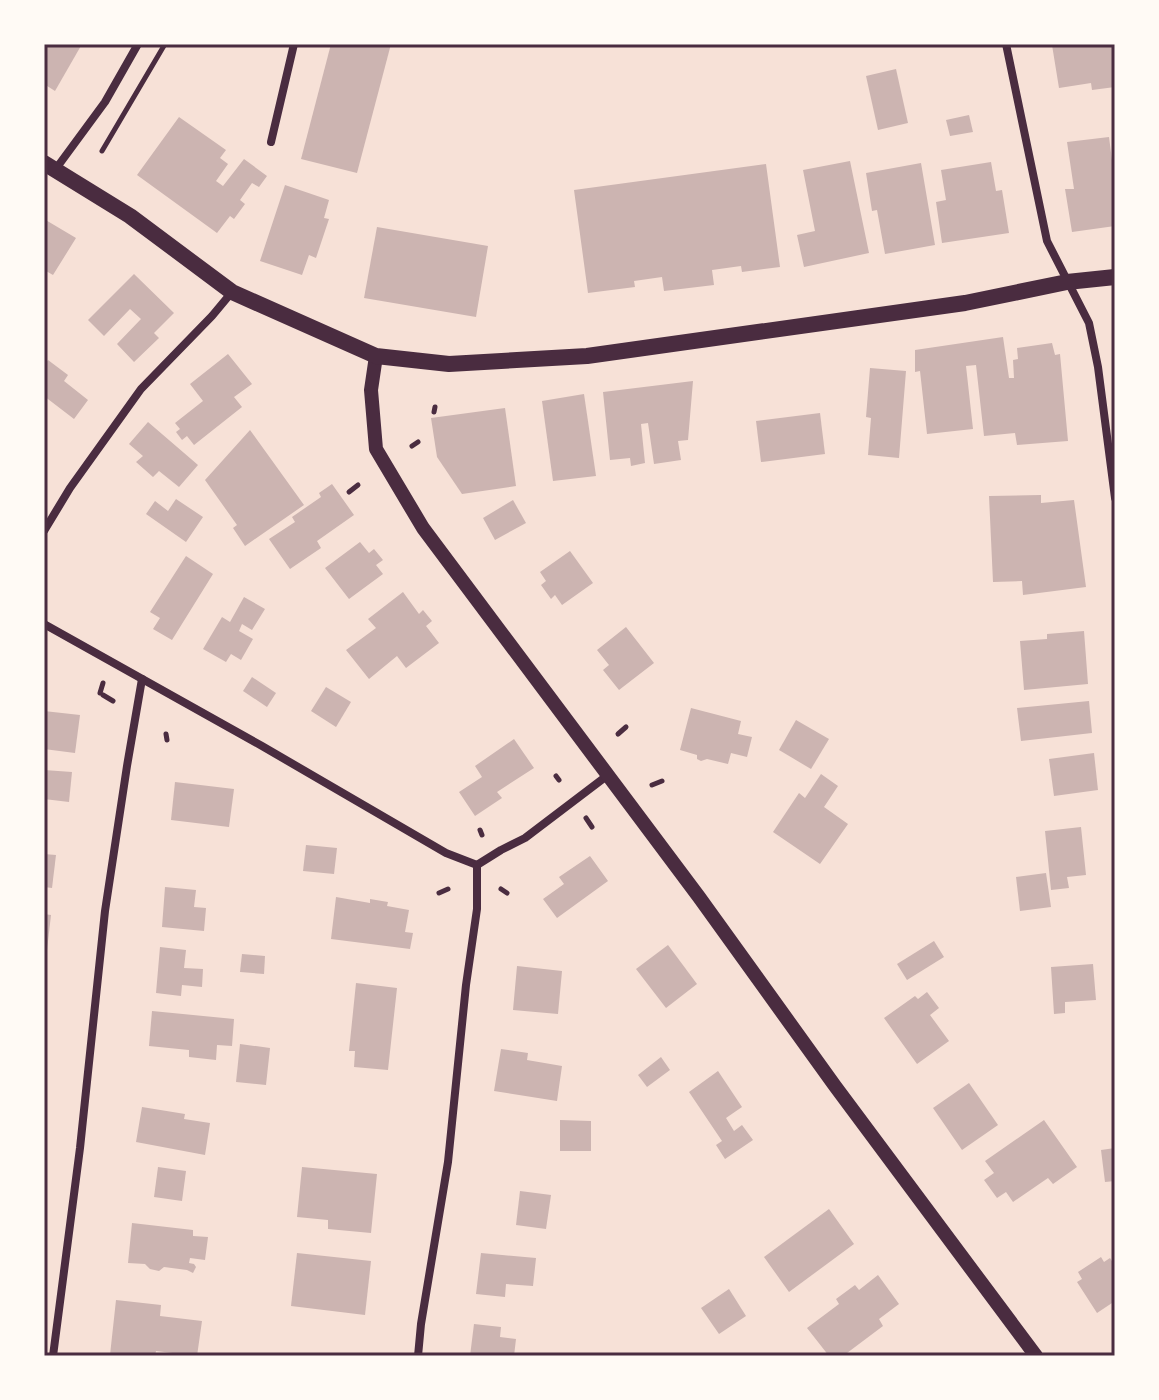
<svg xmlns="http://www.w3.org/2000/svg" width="1159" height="1400" font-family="'Asap Condensed',sans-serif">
	<rect width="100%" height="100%" fill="#f7e1d7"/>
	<g fill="#ccb4b1">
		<polygon points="44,44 82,44 55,91 44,84"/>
		<polygon points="331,44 391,44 357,173 301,159"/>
		<polygon points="1056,44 1115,44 1115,87 1092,90 1091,83 1059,88 1052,45"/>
		<polygon points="896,69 908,123 878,130 866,76"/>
		<polygon points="969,115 973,132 950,136 946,120"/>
		<polygon points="179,117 226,150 220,158 228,164 216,181 223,186 244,159 267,176 259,187 252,183 240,200 245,204 234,219 230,216 217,233 137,175"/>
		<polygon points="1109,137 1115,184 1115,226 1072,232 1065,189 1074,189 1067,142"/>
		<polygon points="850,161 869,253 804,267 797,235 815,231 803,170"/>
		<polygon points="991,162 996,191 1002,190 1009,233 942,243 936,202 946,200 941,170"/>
		<polygon points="921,163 935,245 885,254 877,210 872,211 866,173"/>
		<polygon points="766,164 780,267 742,272 741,266 712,270 714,285 664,291 662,277 634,281 635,287 588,293 574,190"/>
		<polygon points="285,185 329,200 324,218 329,219 316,258 309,255 302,275 260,261"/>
		<polygon points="44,219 76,238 53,275 46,271 44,275"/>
		<polygon points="377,227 488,246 476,317 364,298"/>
		<polygon points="134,274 174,313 154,333 159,338 134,362 117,344 141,319 130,309 104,336 88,320"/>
		<polygon points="1003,337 1009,378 1014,378 1013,360 1018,359 1017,348 1052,343 1055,355 1060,354 1068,441 1017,445 1015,433 984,436 976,365 966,366 973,429 927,434 920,371 915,372 915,350"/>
		<polygon points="228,354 252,384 234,397 242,407 194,445 187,436 182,440 176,432 180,429 175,423 203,401 190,384"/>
		<polygon points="48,360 68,375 64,381 88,400 74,419 44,396 44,366"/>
		<polygon points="870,368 906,371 899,458 868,455 871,418 866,417"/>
		<polygon points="693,381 688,440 678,441 681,460 654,464 648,423 641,424 645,463 631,466 630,458 610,460 603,392"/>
		<polygon points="584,394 596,476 553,481 542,401"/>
		<polygon points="505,408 516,486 462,494 437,457 431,418"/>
		<polygon points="820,413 825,454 761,462 756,421"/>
		<polygon points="148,422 198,465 179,487 159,471 153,477 136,462 143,456 129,444"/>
		<polygon points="250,430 304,505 245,546 233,528 237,525 205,480"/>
		<polygon points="332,484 354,515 317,541 321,548 290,569 269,539 295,522 292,517 321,497 319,493"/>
		<polygon points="1041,495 1041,503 1074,500 1086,587 1023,595 1022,581 993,582 989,496"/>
		<polygon points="176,499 203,517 186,542 146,514 155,501 168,511"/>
		<polygon points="513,500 526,523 495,540 483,518"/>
		<polygon points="360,542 369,553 374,549 383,560 376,565 383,574 349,599 325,568"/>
		<polygon points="570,551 593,583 562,605 555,595 551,599 541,585 546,581 540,572"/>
		<polygon points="186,556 213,574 172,640 153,629 160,618 150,612"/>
		<polygon points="403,592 419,614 423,610 432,621 426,626 439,643 406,668 397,656 369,679 346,650 376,628 368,619"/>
		<polygon points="244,597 265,609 252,630 242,624 239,631 253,639 241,660 231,654 226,662 203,649 222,617 230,622"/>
		<polygon points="626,627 654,663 619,690 603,670 609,665 597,650"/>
		<polygon points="1084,631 1088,684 1024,690 1020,641 1047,639 1047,634"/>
		<polygon points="252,677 276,693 267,707 243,691"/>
		<polygon points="326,687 351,702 336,727 311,711"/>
		<polygon points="1089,701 1092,733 1021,741 1017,708"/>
		<polygon points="691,708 741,721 738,734 752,737 747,757 731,753 728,764 707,759 701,761 697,759 697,755 680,750"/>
		<polygon points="44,711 80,715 75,753 44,749"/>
		<polygon points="796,720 829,739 811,769 779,750"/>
		<polygon points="514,739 534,768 497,792 502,798 475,816 459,792 482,777 475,766"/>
		<polygon points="1094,753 1098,790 1054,796 1049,759"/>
		<polygon points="44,770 72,772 69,802 44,799"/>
		<polygon points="821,774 838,786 824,807 848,824 820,864 773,832 799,793 805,798"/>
		<polygon points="175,782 234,789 229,827 171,820"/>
		<polygon points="1081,827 1086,875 1067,877 1069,888 1051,890 1045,831"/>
		<polygon points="306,845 337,848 334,874 303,871"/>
		<polygon points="44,854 56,855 52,888 44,887"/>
		<polygon points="590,856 608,881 557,918 543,899 564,884 559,877"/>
		<polygon points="1046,873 1051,907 1020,911 1016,877"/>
		<polygon points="165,887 196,890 194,907 206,908 204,931 162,927"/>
		<polygon points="336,897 370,903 370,899 388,902 387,906 409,910 405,932 413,933 410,949 331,939"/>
		<polygon points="44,914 51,915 47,950 44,949"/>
		<polygon points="934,941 944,957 907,980 897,964"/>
		<polygon points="668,945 697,984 666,1008 636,969"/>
		<polygon points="160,947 186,950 184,968 203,969 202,987 182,985 181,996 156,993"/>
		<polygon points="242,954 265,956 264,974 240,972"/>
		<polygon points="1093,964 1096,1000 1065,1002 1065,1013 1054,1014 1051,967"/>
		<polygon points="517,966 562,971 558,1014 513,1010"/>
		<polygon points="356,983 397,988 388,1070 354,1067 355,1051 349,1051"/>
		<polygon points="927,992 939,1008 930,1015 949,1041 917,1064 884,1018 915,996 918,999"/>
		<polygon points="152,1011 234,1019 232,1046 217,1045 216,1060 189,1057 189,1050 149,1046"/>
		<polygon points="240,1044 270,1048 266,1085 236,1082"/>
		<polygon points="501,1049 528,1053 527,1060 562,1066 557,1101 494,1091"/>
		<polygon points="661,1057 670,1070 647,1087 638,1075"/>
		<polygon points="718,1071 742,1107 726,1118 734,1131 742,1125 753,1140 725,1159 716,1145 722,1141 689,1092"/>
		<polygon points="969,1083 998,1125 962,1150 933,1108"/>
		<polygon points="142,1107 185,1114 184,1119 210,1123 205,1155 136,1142"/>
		<polygon points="560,1120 591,1121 591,1151 560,1151"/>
		<polygon points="1044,1120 1077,1167 1053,1184 1048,1178 1013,1202 1006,1192 997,1198 984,1180 994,1173 985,1161"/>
		<polygon points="1115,1148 1115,1181 1105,1182 1101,1150"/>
		<polygon points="158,1167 186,1171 182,1201 154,1197"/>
		<polygon points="302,1167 377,1174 371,1233 328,1229 328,1220 297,1217"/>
		<polygon points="520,1191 551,1195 546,1229 516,1225"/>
		<polygon points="829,1209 854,1244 789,1292 764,1257"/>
		<polygon points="132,1223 193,1230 193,1236 208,1237 205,1260 190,1258 189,1263 194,1264 196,1267 193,1273 187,1270 164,1267 159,1271 150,1269 145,1264 128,1263"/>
		<polygon points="297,1253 371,1261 365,1315 291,1306"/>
		<polygon points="481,1253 536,1258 533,1286 506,1284 505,1297 476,1294"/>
		<polygon points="1101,1257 1104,1262 1110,1258 1115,1266 1115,1301 1097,1313 1077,1282 1082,1279 1078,1272"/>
		<polygon points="878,1275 899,1304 879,1319 883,1326 843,1356 829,1356 807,1328 839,1304 836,1299 855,1285 859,1290"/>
		<polygon points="729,1289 746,1316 719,1334 701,1308"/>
		<polygon points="116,1300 161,1305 160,1316 202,1321 197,1356 156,1351 155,1356 110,1355"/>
		<polygon points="474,1324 501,1327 500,1337 516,1339 514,1356 470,1356"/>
	</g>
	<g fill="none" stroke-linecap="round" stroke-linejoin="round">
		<g stroke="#4a2c40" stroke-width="5">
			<polyline points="102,151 165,44"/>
			<polyline points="434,412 435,407"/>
			<polyline points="412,446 418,442"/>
			<polyline points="349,492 358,485"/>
			<polyline points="100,693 103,683"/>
			<polyline points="103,695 113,701"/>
			<polyline points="166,734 167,740"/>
			<polyline points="618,734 626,727"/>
			<polyline points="556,776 559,780"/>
			<polyline points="652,785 662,781"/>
			<polyline points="586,818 592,827"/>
			<polyline points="480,830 482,835"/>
			<polyline points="501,889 507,893"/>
			<polyline points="439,893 448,889"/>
		</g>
		<g stroke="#4a2c40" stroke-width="8">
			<polyline points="1006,44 1047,241 1089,323 1098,367 1115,498"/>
			<polyline points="271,142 294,44"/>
			<polyline points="55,170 105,102 138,44"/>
			<polyline points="44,531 70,488 141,389 212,316 232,292"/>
			<polyline points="44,624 262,746 446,853 477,865"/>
			<polyline points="53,1356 80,1148 105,911 127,766 142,679"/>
			<polyline points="418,1356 421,1324 448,1162 466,985 477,909 477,865 501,850 525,838 608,775"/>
		</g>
		<polyline stroke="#4a2c40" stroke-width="14" points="376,356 371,390 376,449 423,528 699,897 835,1086 1036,1356"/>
		<polyline stroke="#4a2c40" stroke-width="16" points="44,163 130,216 232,292 376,356 449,364 587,356 965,303 1067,282 1115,277"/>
	</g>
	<rect width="1159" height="1400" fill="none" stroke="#fffaf5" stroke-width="92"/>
	<rect x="46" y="46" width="1067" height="1308" fill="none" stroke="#4a2c40" stroke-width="3"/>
</svg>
